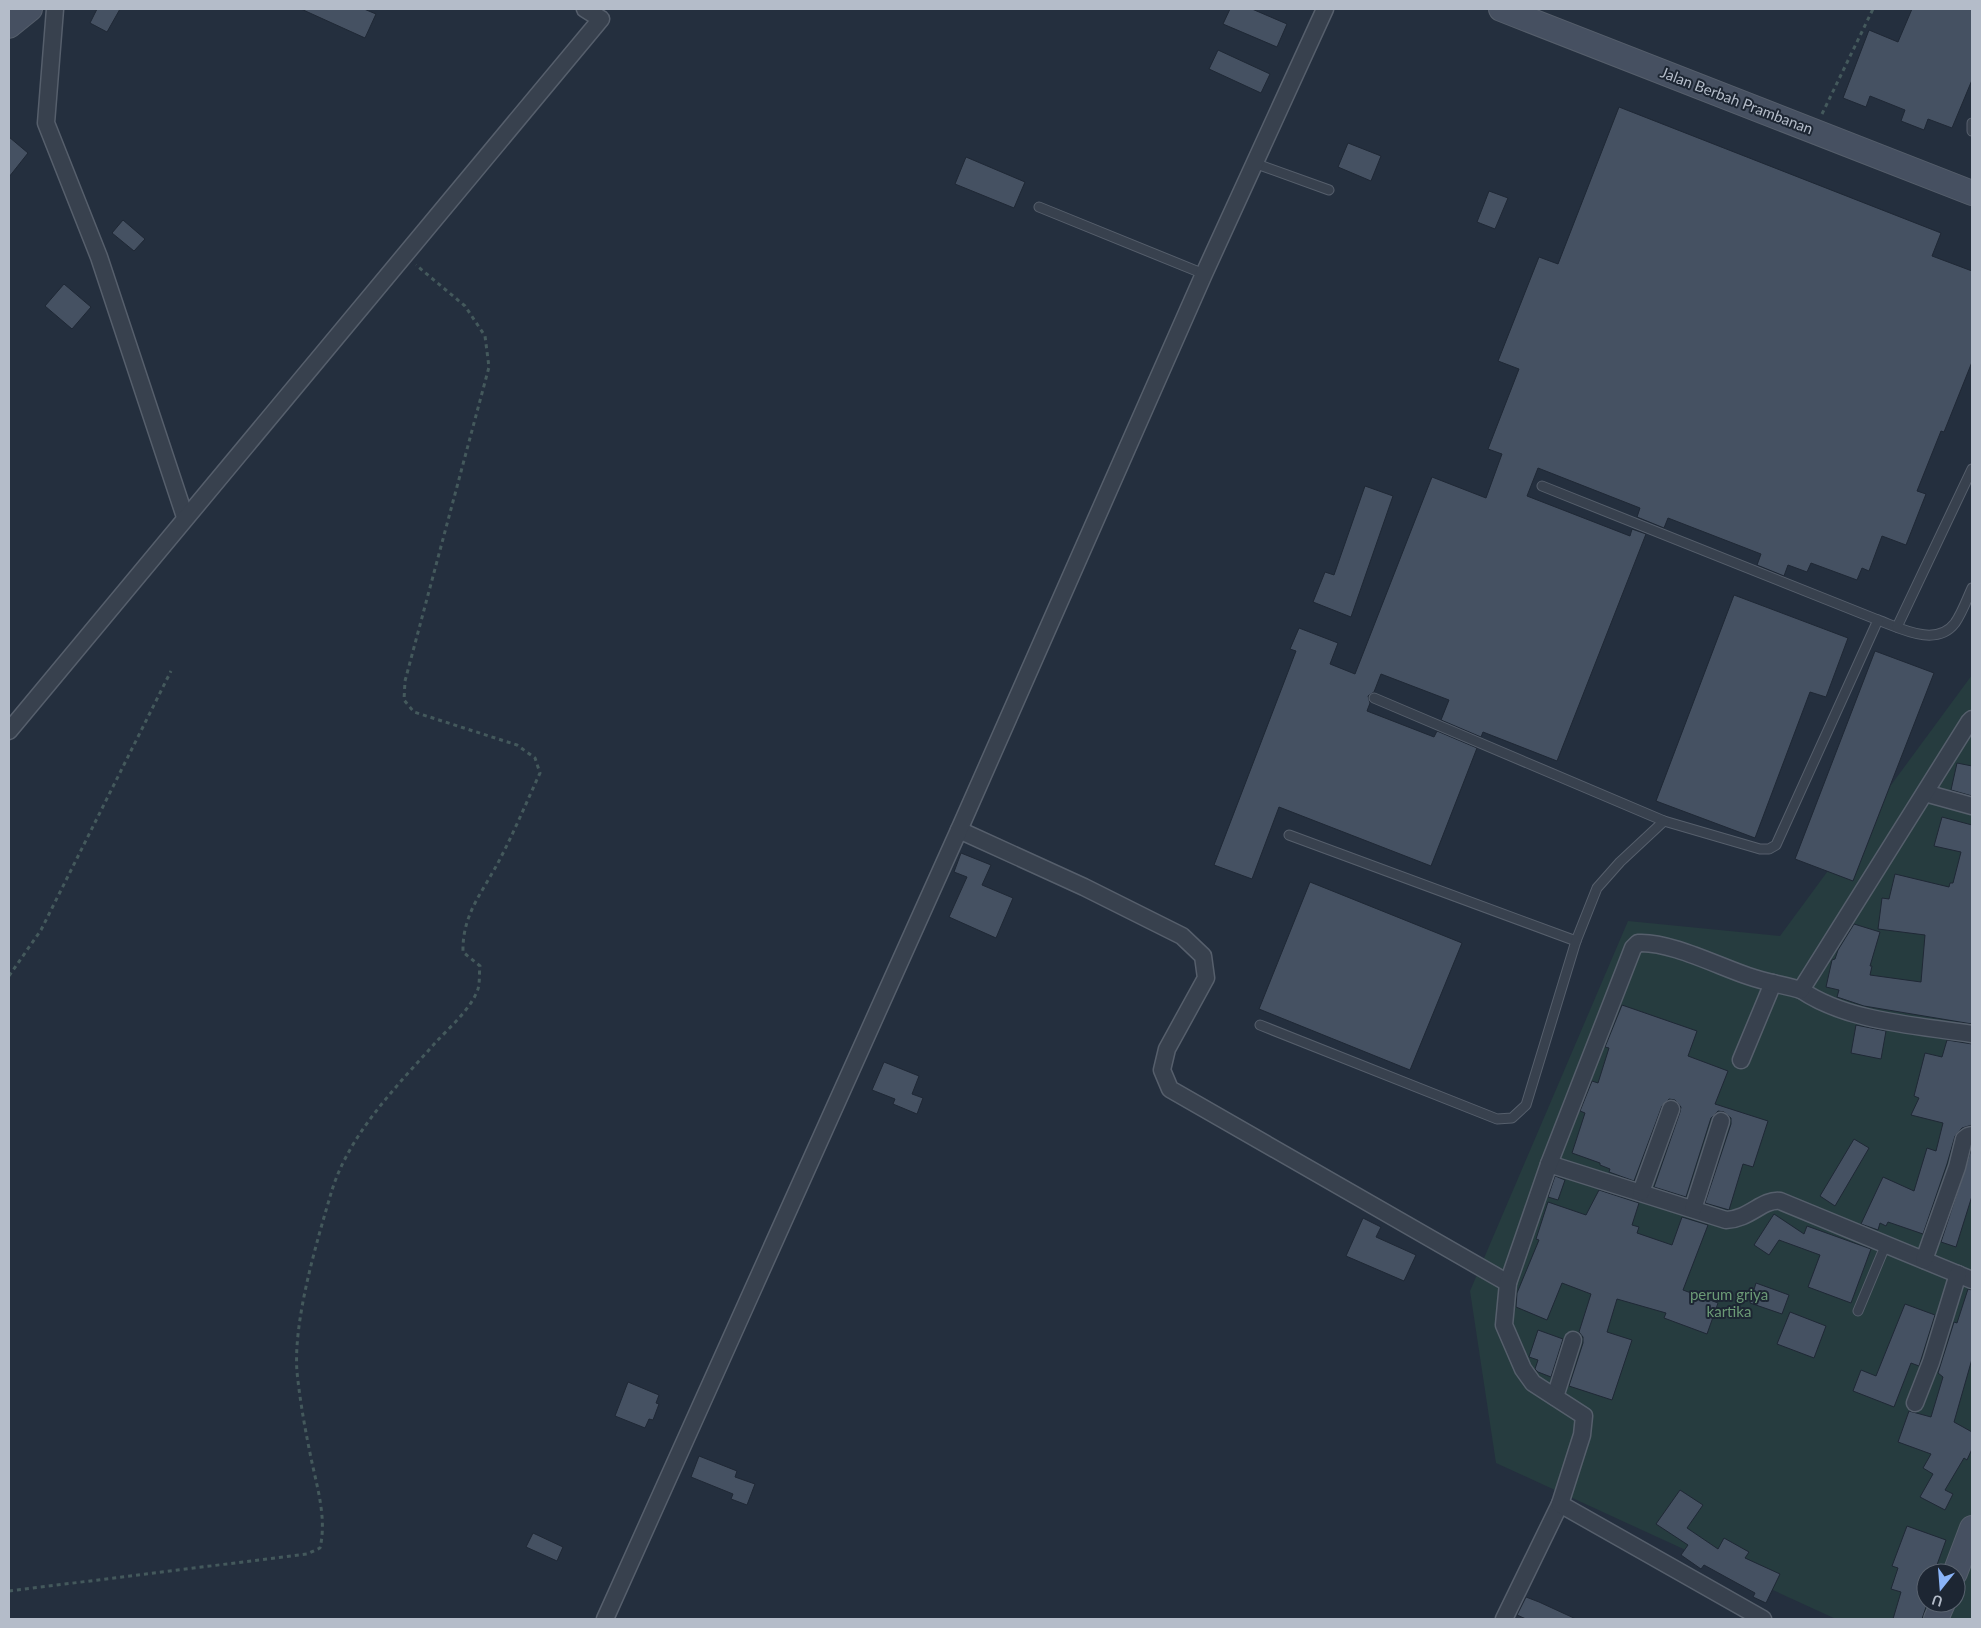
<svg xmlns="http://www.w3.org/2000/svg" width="1981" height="1628" font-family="Lato,sans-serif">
	<rect width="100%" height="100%" fill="#242f3e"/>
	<path fill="#263c3f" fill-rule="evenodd" d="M1972,675V1619H1836L1496,1463L1470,1291L1628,921L1780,936ZM1926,1573H1956V1603H1926Z"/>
	<g fill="#455162" stroke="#1f2835">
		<polygon points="97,9 120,9 107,32 90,23"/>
		<polygon points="301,9 364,9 376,14 365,38"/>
		<polygon points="1230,9 1252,9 1287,24 1277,47 1223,24"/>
		<polygon points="1912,9 1972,9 1972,80 1952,128 1928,119 1924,130 1901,121 1905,110 1870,96 1866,107 1843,98 1869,30 1898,42"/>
		<polygon points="1218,50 1270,74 1261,93 1209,69"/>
		<polygon points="1619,107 1941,233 1932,256 1972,271 1972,362 1944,432 1941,431 1917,491 1926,494 1906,545 1882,536 1869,571 1862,568 1857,580 1811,563 1807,572 1788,565 1784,576 1757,565 1761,554 1668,518 1664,528 1637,517 1640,508 1538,468 1527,496 1630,536 1632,529 1646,534 1557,761 1483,732 1481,737 1441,720 1449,700 1381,674 1374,692 1368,696 1370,703 1367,711 1434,737 1437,731 1477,748 1431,866 1279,807 1252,879 1214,865 1296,651 1290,649 1299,628 1338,643 1330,664 1355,674 1432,477 1486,498 1502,454 1488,449 1519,369 1498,361 1539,257 1558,264"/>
		<polygon points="9,137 28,153 9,177"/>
		<polygon points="1348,143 1381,156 1371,181 1338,167"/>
		<polygon points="966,157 1025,182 1014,208 955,184"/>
		<polygon points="1489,191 1508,198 1495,229 1477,222"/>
		<polygon points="123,220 145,239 134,251 112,233"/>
		<polygon points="64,284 91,307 72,329 45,306"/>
		<polygon points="1365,486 1393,496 1351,617 1313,602 1325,572 1334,575"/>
		<polygon points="1734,595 1848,638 1826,697 1810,692 1755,838 1656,801"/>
		<polygon points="1875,651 1934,673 1853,881 1795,859"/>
		<polygon points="1957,763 1972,766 1972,796 1951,790"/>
		<polygon points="1942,817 1972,825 1972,1024 1864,1006 1837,997 1839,990 1826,987 1832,960 1835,959 1838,950 1854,924 1880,932 1870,966 1872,966 1870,975 1921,982 1925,935 1878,929 1882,898 1889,899 1895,874 1949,887 1950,883 1953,883 1961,852 1934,846"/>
		<polygon points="961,853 991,865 982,885 1013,898 996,938 949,917 967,877 954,872"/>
		<polygon points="1310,882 1462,943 1410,1070 1259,1009"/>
		<polygon points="1622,1005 1697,1031 1688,1056 1728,1071 1715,1104 1768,1121 1753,1167 1743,1164 1729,1210 1705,1203 1731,1124 1731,1118 1724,1112 1718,1111 1711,1118 1686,1197 1654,1187 1680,1112 1681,1107 1675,1100 1669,1099 1662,1106 1634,1181 1609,1172 1610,1169 1600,1165 1600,1163 1572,1153 1585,1113 1580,1111 1592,1081 1598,1083 1609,1048 1605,1047"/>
		<polygon points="1856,1025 1886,1031 1881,1059 1851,1053"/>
		<polygon points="1947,1040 1972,1044 1972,1125 1962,1128 1955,1136 1947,1164 1923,1234 1888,1222 1886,1226 1880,1223 1878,1230 1861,1224 1883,1177 1914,1191 1927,1148 1936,1151 1943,1123 1911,1115 1919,1098 1914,1096 1925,1053 1942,1057"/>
		<polygon points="884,1062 919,1076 912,1094 923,1098 917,1114 893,1104 895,1099 872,1090"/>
		<polygon points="1854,1139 1869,1148 1835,1206 1820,1196"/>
		<polygon points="1972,1147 1972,1196 1956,1247 1941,1242"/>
		<polygon points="1555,1176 1565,1180 1558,1200 1548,1197"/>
		<polygon points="1599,1190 1639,1203 1632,1225 1639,1227 1637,1233 1672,1245 1682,1217 1708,1225 1683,1290 1718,1303 1707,1334 1664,1318 1666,1313 1617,1299 1607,1332 1632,1340 1612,1400 1569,1386 1583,1343 1583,1337 1579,1332 1591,1294 1562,1283 1547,1320 1516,1307 1517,1293 1539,1240 1536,1239 1548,1202 1586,1215"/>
		<polygon points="1774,1214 1804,1234 1807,1226 1871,1249 1851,1303 1808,1287 1820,1255 1779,1240 1769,1255 1754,1245"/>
		<polygon points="1363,1218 1381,1227 1376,1237 1416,1255 1404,1281 1346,1256"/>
		<polygon points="1756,1283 1789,1295 1782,1314 1750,1303"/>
		<polygon points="1968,1289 1972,1290 1972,1359 1954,1422 1972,1432 1972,1449 1967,1460 1964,1458 1945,1490 1953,1494 1945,1510 1920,1497 1933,1474 1923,1468 1931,1454 1898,1442 1909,1411 1931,1417 1943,1377 1938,1373 1954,1322 1957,1323"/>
		<polygon points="1905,1304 1935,1315 1919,1366 1911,1363 1894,1407 1853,1391 1861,1370 1876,1376"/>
		<polygon points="1790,1312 1826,1326 1814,1358 1777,1344"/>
		<polygon points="1538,1330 1563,1339 1551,1377 1538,1372 1535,1369 1538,1360 1529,1357"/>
		<polygon points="628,1382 659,1395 656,1403 659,1404 653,1420 649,1419 645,1428 615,1416"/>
		<polygon points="699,1456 737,1471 735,1477 755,1484 747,1505 731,1499 733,1494 691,1477"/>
		<polygon points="1680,1490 1703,1505 1687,1528 1718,1549 1724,1538 1749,1552 1745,1558 1780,1574 1766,1603 1753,1597 1755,1593 1704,1565 1701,1569 1681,1555 1688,1545 1656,1524"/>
		<polygon points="1907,1526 1946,1540 1934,1573 1926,1573 1926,1607 1922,1619 1893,1619 1901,1592 1891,1589 1898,1568 1892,1566"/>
		<polygon points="533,1533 563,1547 557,1561 526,1547"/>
		<polygon points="1526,1597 1539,1602 1576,1619 1526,1619 1517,1615"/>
	</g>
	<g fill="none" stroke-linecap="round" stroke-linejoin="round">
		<defs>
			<g id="lane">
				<polyline points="1972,123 1972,131"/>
				<polyline points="1254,163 1329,190"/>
				<polyline points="1039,207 1204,274"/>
				<path d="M1878,620C1900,628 1936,648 1955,623C1962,613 1967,599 1972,588"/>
				<polyline points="1897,627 1972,469"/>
				<polyline points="1374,698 1664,821 1760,849 1769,849 1776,845 1878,620 1542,486"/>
				<polyline points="1289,835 1576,941"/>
				<polyline points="1260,1025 1497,1119 1512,1118 1526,1105 1576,941 1597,888 1620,862 1664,821"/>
				<polyline points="1858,1311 1886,1244"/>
			</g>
			<g id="street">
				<polyline points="55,9 46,123 99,257 185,517"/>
				<polyline points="9,731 601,19 585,9"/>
				<polyline points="1925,793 1972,806"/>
				<polyline points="959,830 1084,887 1182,936 1203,956 1206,978 1167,1049 1162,1070 1170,1089 1508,1283"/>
				<path d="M1801,990C1848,1022 1916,1025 1972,1034"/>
				<polyline points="1741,1060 1773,983"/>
				<path d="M1549,1164L1726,1220C1750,1219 1762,1199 1780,1201L1972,1280"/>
				<polyline points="1641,1192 1671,1109"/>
				<polyline points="1693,1209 1721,1121"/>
				<polyline points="1924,1260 1957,1167 1964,1139 1968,1136 1972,1135"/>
				<polyline points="1555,1397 1573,1340"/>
				<polyline points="1915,1403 1931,1362 1958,1274"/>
				<polyline points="605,1619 959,830 1204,274 1325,9"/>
				<polyline points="1504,1619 1560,1504"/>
				<path d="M1763,1619L1560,1504L1582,1435L1584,1416L1533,1383L1523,1369L1504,1325L1508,1283L1549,1164L1633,948L1638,943C1669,941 1718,966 1748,976C1765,982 1783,985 1801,990L1969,722L1972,719"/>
			</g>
			<g id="secondary">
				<polyline points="1501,9 1972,193"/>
				<polyline points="9,26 30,9"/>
				<polyline points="1955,1573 1972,1528"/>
				<polyline points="1936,1619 1943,1603"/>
			</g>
		</defs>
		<use href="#lane" stroke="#565f6c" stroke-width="11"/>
		<use href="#street" stroke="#565f6c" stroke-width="19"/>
		<use href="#secondary" stroke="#565f6c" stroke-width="26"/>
		<g stroke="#44595c" stroke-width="3" stroke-dasharray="4 4" stroke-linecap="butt">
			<polyline points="1822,114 1873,9"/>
			<polyline points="9,976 41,930 171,671"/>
			<path d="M9,1591L307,1554L320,1548C327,1518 317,1487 311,1458C305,1429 300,1401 297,1372C293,1320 317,1241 332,1190C350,1133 397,1086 436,1042C450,1027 471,1009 478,989C480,982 479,973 480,966L463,952C462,913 484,891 501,857C515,830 527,801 540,773L535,758L517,745L414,712L404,700L405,681L489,367L485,336L465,306L416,265"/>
		</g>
		<use href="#lane" stroke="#38414e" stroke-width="9"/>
		<use href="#street" stroke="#38414e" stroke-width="16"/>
		<use href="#secondary" stroke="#465061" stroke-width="24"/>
	</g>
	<g text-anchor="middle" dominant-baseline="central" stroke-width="4" stroke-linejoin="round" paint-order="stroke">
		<g font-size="15" fill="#b4bcc9" stroke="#1d2633">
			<text transform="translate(1737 100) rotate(21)">Jalan Berbah Prambanan</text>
		</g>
		<g font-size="15" fill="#6b9a76" stroke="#1d2633">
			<text x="1729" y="1294">perum griya<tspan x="1729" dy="17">kartika</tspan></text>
		</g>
	</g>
	<rect width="1981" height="1628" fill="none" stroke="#b4bcc9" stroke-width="20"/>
	<g transform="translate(1941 1588) rotate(197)"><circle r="24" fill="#1d2633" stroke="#59626f"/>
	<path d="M0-4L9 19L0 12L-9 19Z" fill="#8ab4f8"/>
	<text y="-8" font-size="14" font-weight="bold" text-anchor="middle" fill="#b4bcc9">U</text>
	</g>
</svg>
